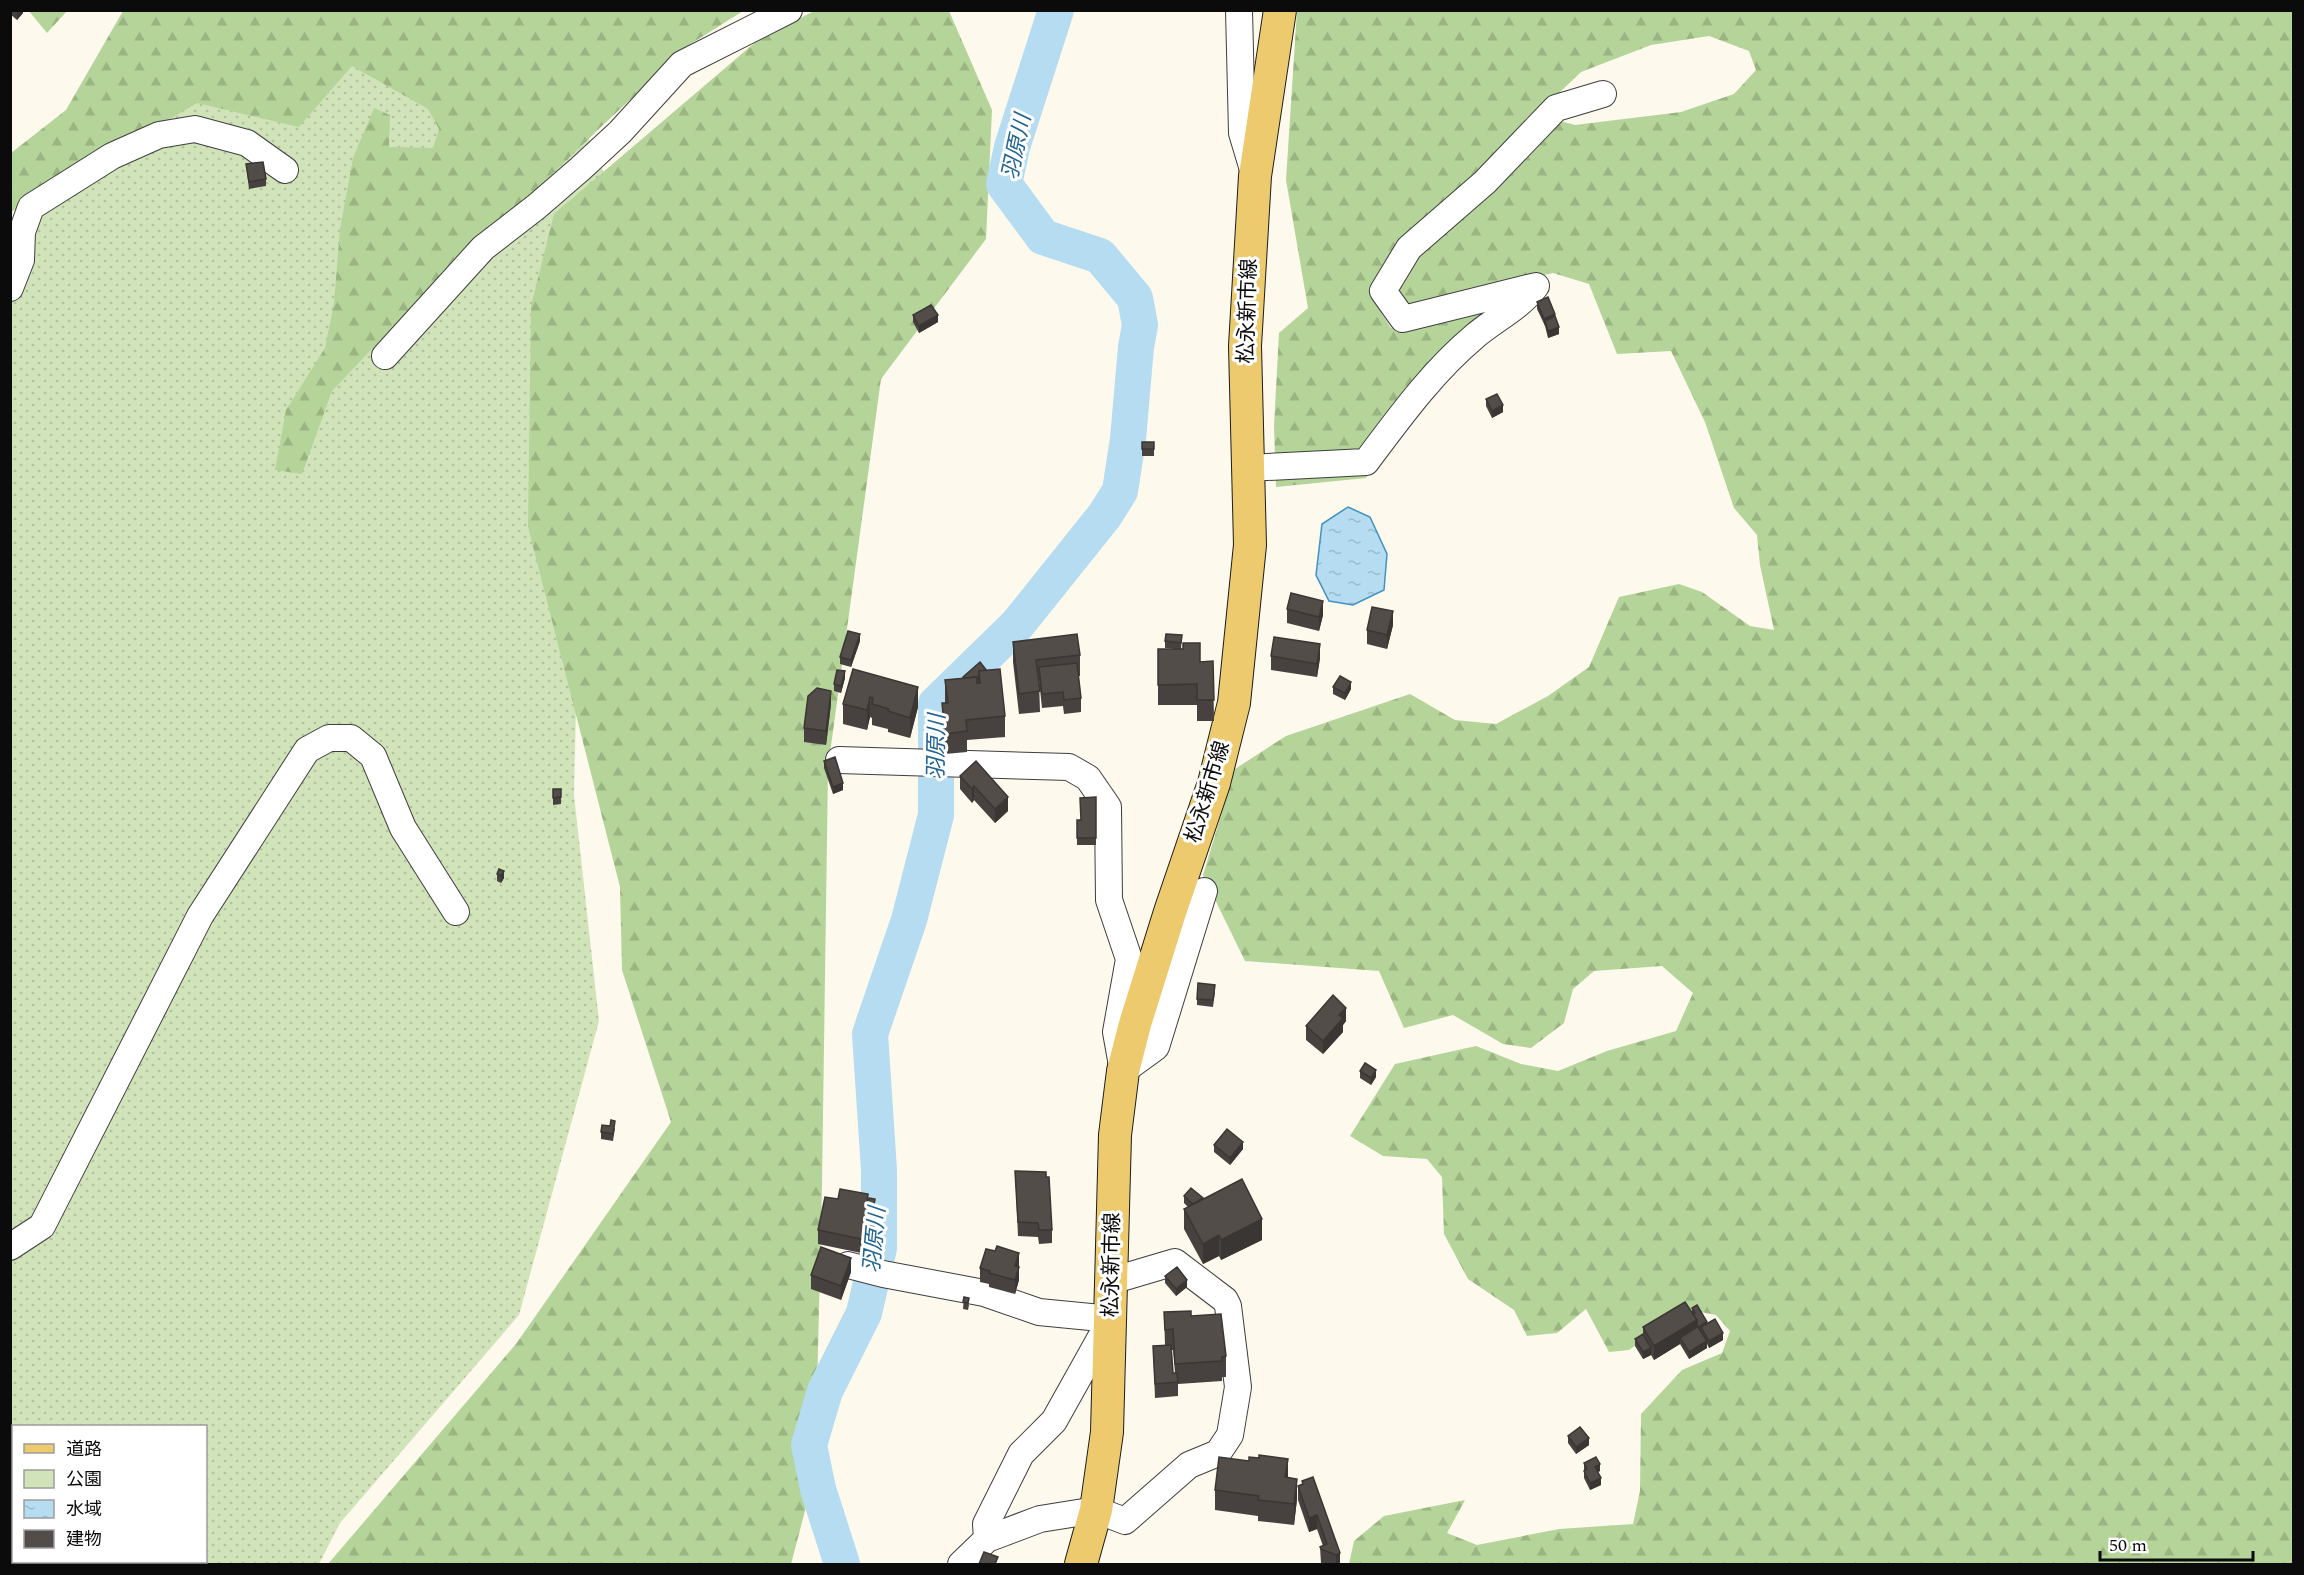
<svg xmlns="http://www.w3.org/2000/svg" width="2304" height="1575" font-family="Spectral,'Noto Sans JP',serif">
	<defs>
		<pattern id="green-dots" width="8" height="8" patternUnits="userSpaceOnUse" patternTransform="scale(1.5)"><rect width="8" height="8" fill="#d1e4b9"/><path d="M2 2h.1M6 6h.1" fill="none" stroke="#b2c29e" stroke-width="1.8" stroke-linecap="round"/></pattern>
		<pattern id="forest-firs" width="22" height="20" patternUnits="userSpaceOnUse" patternTransform="scale(1.5)"><rect width="22" height="20" fill="#b5d499"/><path d="M5 1l3.5 6h-7zM16 11l3.5 6h-7z" fill="#9ab582"/></pattern>
		<pattern id="water-ripples" width="26" height="14" patternUnits="userSpaceOnUse" patternTransform="scale(1.5)"><rect width="26" height="14" fill="#b5dcf0"/><path d="M2 4q2-2 4 0t4 0M15 11q2-2 4 0t4 0" fill="none" stroke="#9abbcc"/></pattern>
	</defs>
	<rect width="100%" height="100%" fill="#fdf9ec"/>
	<path fill="url(#green-dots)" fill-rule="evenodd" d="M534,11L629,232L580,532L574,795L599,1021L519,1315L340,1523L319,1564H11V265L113,79ZM14,1426H206V1562H14Z"/>
	<g fill="url(#forest-firs)">
		<polygon points="29,11 67,11 47,33"/>
		<polygon points="123,11 743,11 689,45 603,125 387,333 332,391 302,474 275,470 286,410 325,348 334,303 340,229 353,158 374,108 390,115 389,147 433,148 439,129 428,109 352,66 299,127 197,103 11,212 11,153 66,110"/>
		<polygon points="814,11 949,11 992,110 986,239 881,379 828,768 822,1185 815,1473 791,1564 328,1564 516,1344 671,1122 622,970 620,887 528,527 531,306 554,214 758,40"/>
		<polygon points="1297,11 2293,11 2293,1564 1349,1564 1354,1541 1384,1516 1465,1500 1447,1533 1477,1545 1559,1529 1633,1524 1640,1491 1641,1414 1682,1370 1722,1353 1730,1331 1716,1315 1686,1309 1629,1350 1609,1352 1586,1309 1557,1333 1527,1336 1514,1310 1468,1279 1444,1234 1442,1177 1427,1159 1383,1156 1350,1136 1395,1064 1476,1046 1521,1064 1558,1071 1607,1051 1676,1031 1693,993 1662,966 1594,971 1573,989 1564,1023 1531,1048 1503,1044 1453,1015 1404,1028 1379,971 1245,961 1203,875 1235,769 1286,736 1410,694 1455,720 1496,724 1548,696 1589,667 1619,597 1679,584 1702,592 1750,626 1774,630 1760,565 1757,535 1734,508 1705,422 1671,351 1617,354 1589,284 1553,273 1406,306 1397,284 1409,259 1560,121 1575,125 1681,112 1734,94 1756,70 1749,51 1709,36 1651,45 1581,72 1399,245 1374,281 1375,303 1391,328 1502,304 1460,331 1416,413 1366,478 1276,487 1274,426 1279,333 1308,308 1286,180"/>
	</g>
	<polygon fill="url(#water-ripples)" stroke="#4292c1" stroke-width="1.5" points="1348,507 1370,517 1387,554 1384,590 1353,605 1329,601 1316,575 1322,524"/>
	<g fill="none" stroke-linecap="round" stroke-linejoin="round">
		<polyline stroke="#b5dcf0" stroke-width="36" points="842,1564 818,1489 809,1445 825,1391 864,1313 879,1248 879,1170 870,1034 909,920 936,815 936,704 1017,625 1105,515 1120,491 1128,439 1136,347 1140,325 1135,298 1100,256 1043,237 1004,184 1012,147 1056,10"/>
		<defs>
			<g id="minor">
				<polyline points="1239,10 1242,133 1254,173"/>
				<polyline points="10,288 21,260 22,232 31,207 112,156 159,135 195,129 247,143 285,170"/>
				<polyline points="385,356 483,248 536,207 580,169 620,132 682,64 789,10"/>
				<path d="M1248,468L1366,462C1399,418 1432,372 1475,336C1495,319 1519,308 1536,286L1403,319L1383,291L1409,248L1485,182L1556,108L1603,94"/>
				<polyline points="839,760 1069,767 1088,778 1108,807 1109,900 1129,959 1116,1032 1123,1071 1156,1047 1204,891"/>
				<polyline points="10,1247 42,1226 200,916 307,750 329,738 351,738 373,756 403,828 456,912"/>
				<polyline points="848,1265 883,1274 984,1293 1039,1312 1111,1319 1054,1421 1021,1454 986,1524 987,1539"/>
				<polyline points="961,1564 987,1539 1040,1519 1096,1510 1125,1521 1189,1465 1218,1453 1230,1435 1238,1387 1228,1306 1225,1300 1175,1262 1111,1281"/>
			</g>
			<polyline id="major" points="1081,1564 1096,1510 1107,1432 1115,1135 1123,1071 1135,1024 1170,912 1214,783 1234,703 1250,545 1245,346 1255,176 1280,10"/>
		</defs>
		<use href="#minor" stroke="#3e3e3e" stroke-width="28"/>
		<use href="#major" stroke="#1c1c1c" stroke-width="34"/>
		<use href="#minor" stroke="#fff" stroke-width="26"/>
		<use href="#major" stroke="#ecca6d" stroke-width="32"/>
	</g>
	<g fill="#47423f" fill-rule="evenodd">
		<polygon points="10,10 23,10 23,13 17,20 10,14"/>
		<polygon points="246,164 266,179 266,186 249,189"/>
		<polygon points="1537,302 1555,317 1559,334 1548,338 1545,326 1537,309"/>
		<polygon points="913,315 938,322 919,333 913,322"/>
		<polygon points="1486,399 1503,412 1492,418 1486,406"/>
		<rect x="1142" y="442" width="12" height="14"/>
		<polygon points="1287,609 1323,615 1319,631 1287,623"/>
		<polygon points="1393,625 1387,649 1367,644 1367,630"/>
		<polygon points="1182,635 1181,649 1200,662 1213,661 1214,721 1197,721 1197,705 1158,705 1158,649 1176,649 1165,648 1165,641"/>
		<polygon points="860,641 851,667 840,664 840,657"/>
		<polygon points="1013,642 1080,655 1080,676 1078,676 1081,698 1081,712 1064,714 1063,706 1042,708 1039,680 1040,712 1019,714 1013,662"/>
		<polygon points="1271,656 1320,658 1317,677 1271,670"/>
		<polygon points="980,662 1005,716 1005,737 967,740 967,752 945,754 942,723 942,703 945,703 945,680 963,678 963,677"/>
		<polygon points="853,669 918,707 910,738 888,732 888,729 872,725 872,718 870,717 867,730 843,724 843,704"/>
		<polygon points="845,678 841,693 834,691 834,684"/>
		<polygon points="1333,687 1351,689 1345,700 1333,694"/>
		<polygon points="831,704 826,745 804,742 804,728"/>
		<polygon points="824,761 843,790 833,794 824,768"/>
		<polygon points="960,776 1008,811 995,823 974,800 972,803 960,789"/>
		<polygon points="553,789 561,789 561,804 553,805"/>
		<polygon points="1096,797 1096,845 1077,845 1077,820 1080,820"/>
		<polygon points="499,869 504,878 501,883 497,881 497,874"/>
		<polygon points="1215,992 1213,1007 1197,1005 1197,999"/>
		<polygon points="1346,1021 1343,1025 1343,1032 1323,1054 1306,1040 1306,1026"/>
		<polygon points="1360,1071 1376,1077 1371,1085 1360,1078"/>
		<polygon points="615,1128 613,1141 601,1139 601,1132"/>
		<polygon points="1214,1145 1243,1149 1230,1165 1214,1152"/>
		<polygon points="1015,1171 1052,1230 1052,1243 1039,1244 1038,1237 1018,1236"/>
		<polygon points="1184,1196 1203,1198 1262,1240 1221,1260 1219,1256 1203,1264 1184,1229 1184,1209 1188,1207 1184,1203"/>
		<polygon points="838,1199 868,1202 875,1206 874,1209 875,1223 870,1253 866,1252 866,1254 818,1244 818,1230"/>
		<polygon points="995,1251 1019,1253 1019,1280 1015,1294 989,1287 989,1284 980,1282 980,1268"/>
		<polygon points="851,1272 841,1300 811,1289 811,1275"/>
		<polygon points="1165,1276 1187,1287 1176,1296 1165,1283"/>
		<polygon points="964,1297 969,1305 968,1310 963,1309"/>
		<polygon points="1692,1308 1723,1340 1709,1348 1707,1344 1707,1348 1689,1359 1680,1344 1654,1360 1651,1355 1643,1359 1635,1346 1635,1339 1643,1334 1643,1327 1692,1312"/>
		<path d="M1164,1312L1226,1356V1377H1222V1381L1178,1384V1396L1155,1398L1153,1346L1165,1345ZM1171,1350H1173L1175,1373H1173Z"/>
		<polygon points="1568,1436 1589,1445 1576,1454 1568,1443"/>
		<polygon points="1584,1463 1600,1471 1598,1472 1601,1485 1590,1490 1584,1478"/>
		<polygon points="1288,1478 1297,1499 1294,1525 1258,1521 1258,1516 1215,1510 1215,1490"/>
		<polygon points="1302,1481 1340,1564 1324,1564 1321,1563 1320,1547 1323,1546 1317,1529 1309,1532 1298,1500 1298,1486 1302,1485"/>
	</g>
	<g fill="#3a3633">
		<polygon points="19,10 23,10 23,13 17,20 17,13"/>
		<polygon points="1555,314 1555,321 1545,321 1544,326 1544,319"/>
		<polygon points="938,315 938,322 919,333 919,326"/>
		<polygon points="1559,327 1559,334 1548,338 1548,331"/>
		<polygon points="1503,405 1503,412 1492,418 1492,411"/>
		<polygon points="1323,601 1323,615 1319,631 1319,617"/>
		<polygon points="1393,611 1393,625 1387,649 1387,635"/>
		<polygon points="860,634 860,641 851,667 851,660"/>
		<polygon points="1320,644 1320,658 1317,677 1317,664"/>
		<polygon points="845,671 845,678 841,693 841,686"/>
		<polygon points="1351,682 1351,689 1345,700 1345,693"/>
		<polygon points="918,687 918,707 910,738 910,718"/>
		<polygon points="831,691 831,704 826,745 826,731"/>
		<polygon points="870,697 870,717 867,730 867,710"/>
		<polygon points="843,783 843,790 833,794 833,787"/>
		<polygon points="974,786 974,800 972,803 972,789"/>
		<polygon points="1008,797 1008,811 995,823 995,809"/>
		<polygon points="504,871 504,878 501,883 501,876"/>
		<polygon points="1346,1008 1346,1021 1343,1025 1343,1032 1323,1054 1323,1041 1339,1015"/>
		<polygon points="1376,1070 1376,1077 1371,1085 1371,1078"/>
		<polygon points="1243,1142 1243,1149 1230,1165 1230,1158"/>
		<polygon points="875,1210 875,1223 870,1253 870,1239"/>
		<polygon points="1262,1219 1262,1240 1221,1260 1221,1240"/>
		<polygon points="1219,1235 1219,1256 1203,1264 1203,1244"/>
		<polygon points="1019,1253 1019,1280 1015,1294 1015,1266"/>
		<polygon points="851,1258 851,1272 841,1300 841,1286"/>
		<polygon points="1187,1280 1187,1287 1176,1296 1176,1289"/>
		<polygon points="1697,1320 1697,1334 1680,1338 1680,1344 1654,1360 1654,1346"/>
		<polygon points="1723,1333 1723,1340 1709,1348 1709,1341"/>
		<polygon points="1707,1341 1707,1348 1689,1359 1689,1352"/>
		<polygon points="1651,1348 1651,1355 1643,1359 1643,1352"/>
		<polygon points="1589,1438 1589,1445 1576,1454 1576,1447"/>
		<polygon points="1288,1459 1288,1479 1285,1477"/>
		<polygon points="1600,1464 1600,1471 1595,1473 1595,1467"/>
		<polygon points="1601,1478 1601,1485 1590,1490 1590,1483"/>
		<polygon points="1297,1479 1297,1499 1294,1525 1294,1504"/>
		<polygon points="1317,1515 1317,1529 1309,1532 1309,1518"/>
		<polygon points="1340,1553 1340,1564 1336,1564 1336,1555"/>
	</g>
	<g fill="#534d49" stroke="#3a3633" stroke-width="1.5">
		<polygon points="263,162 266,179 249,182 246,164"/>
		<polygon points="1548,297 1555,314 1544,319 1537,302"/>
		<polygon points="931,305 938,315 919,326 913,315"/>
		<polygon points="1555,316 1559,327 1548,331 1545,321"/>
		<polygon points="1497,394 1503,405 1492,411 1486,399"/>
		<rect x="1142" y="442" width="12" height="7"/>
		<polygon points="1291,593 1323,601 1319,617 1287,609"/>
		<polygon points="1372,607 1393,611 1387,635 1367,630"/>
		<polygon points="848,631 860,634 851,660 840,657"/>
		<polygon points="1077,634 1080,655 1036,660 1040,691 1019,694 1013,642"/>
		<polygon points="1166,634 1182,635 1181,643 1165,641"/>
		<polygon points="1274,637 1320,644 1317,664 1271,656"/>
		<polygon points="1183,643 1200,643 1200,662 1213,661 1214,700 1197,700 1197,684 1158,685 1158,649 1183,649"/>
		<polygon points="980,662 987,671 979,671 979,683 977,683 977,677 964,678 963,677"/>
		<polygon points="1077,663 1081,698 1064,700 1063,692 1042,694 1039,667"/>
		<polygon points="853,669 918,687 910,718 888,711 889,709 872,704 873,698 870,697 867,710 843,704"/>
		<polygon points="1000,669 1005,716 966,720 967,731 945,734 942,703 948,703 945,680 977,677 977,683 980,683 979,671"/>
		<polygon points="837,670 845,671 841,686 834,684"/>
		<polygon points="1340,676 1351,682 1345,693 1333,687"/>
		<polygon points="817,688 831,691 826,731 804,728 808,696"/>
		<polygon points="835,757 843,783 833,787 824,761"/>
		<polygon points="976,761 1008,797 995,809 974,786 972,789 960,776"/>
		<polygon points="553,789 561,789 561,797 553,798"/>
		<polygon points="1096,797 1096,838 1077,838 1077,820 1081,820 1080,798"/>
		<polygon points="499,869 504,871 501,876 497,874"/>
		<polygon points="1198,983 1215,985 1213,1000 1197,999"/>
		<polygon points="1333,995 1346,1008 1339,1015 1343,1018 1323,1041 1306,1026"/>
		<polygon points="1365,1063 1376,1070 1371,1078 1360,1071"/>
		<polygon points="611,1120 615,1121 613,1134 601,1132 602,1125 610,1126"/>
		<polygon points="1227,1129 1243,1142 1230,1158 1214,1145"/>
		<polygon points="1015,1171 1046,1172 1046,1177 1049,1177 1052,1230 1039,1230 1038,1223 1018,1222"/>
		<polygon points="1242,1179 1262,1219 1221,1240 1219,1235 1203,1244 1184,1209"/>
		<polygon points="1191,1188 1203,1198 1193,1204 1184,1196"/>
		<polygon points="840,1189 868,1194 867,1202 874,1204 873,1209 875,1210 870,1239 866,1238 866,1240 818,1230 825,1197 838,1199"/>
		<polygon points="869,1198 875,1199 874,1205 874,1204 868,1203"/>
		<polygon points="997,1246 1019,1253 1015,1266 1019,1267 1015,1280 989,1273 990,1271 980,1268 986,1249 995,1251"/>
		<polygon points="821,1247 851,1258 841,1286 811,1275"/>
		<polygon points="1177,1267 1187,1280 1176,1289 1165,1276"/>
		<polygon points="964,1297 969,1298 968,1303 963,1302"/>
		<polygon points="1685,1302 1697,1320 1654,1346 1643,1327"/>
		<polygon points="1697,1305 1707,1322 1698,1327 1707,1341 1689,1352 1680,1338 1697,1327 1697,1320 1693,1314 1695,1313 1692,1308"/>
		<polygon points="1191,1311 1191,1316 1221,1314 1226,1356 1222,1357 1222,1361 1175,1364 1173,1329 1165,1330 1164,1312"/>
		<polygon points="1715,1319 1723,1333 1709,1341 1701,1327"/>
		<polygon points="1643,1334 1651,1348 1643,1352 1635,1339"/>
		<polygon points="1171,1345 1173,1373 1177,1373 1178,1382 1155,1384 1153,1346"/>
		<polygon points="1580,1427 1589,1438 1576,1447 1568,1436"/>
		<polygon points="1259,1455 1288,1459 1285,1477 1297,1479 1294,1504 1258,1500 1259,1496 1215,1490 1219,1457 1249,1461 1249,1457 1259,1458"/>
		<polygon points="1596,1457 1600,1464 1595,1467 1601,1478 1590,1483 1584,1471 1587,1469 1584,1463"/>
		<polygon points="1313,1477 1340,1553 1336,1555 1321,1549 1320,1547 1327,1544 1317,1515 1309,1518 1298,1486 1303,1484 1302,1481"/>
		<polygon points="984,1552 998,1557 995,1564 979,1564"/>
	</g>
	<g text-anchor="middle" dominant-baseline="central" stroke-width="6" stroke-linejoin="round" paint-order="stroke">
		<g font-size="21" fill="#0b0b0b" stroke="#fff">
			<text transform="translate(1248 311) rotate(-88)">松永新市線</text>
			<text transform="translate(1208 792) rotate(-73)">松永新市線</text>
			<text transform="translate(1112 1265) rotate(-89)">松永新市線</text>
		</g>
		<g font-size="22" font-style="italic" fill="#216391" stroke="#fff">
			<text transform="translate(1017 147) rotate(-78)">羽原川</text>
			<text transform="translate(937 747) rotate(-89)">羽原川</text>
			<text transform="translate(875 1240) rotate(-85)">羽原川</text>
		</g>
	</g>
	<rect width="2304" height="1575" fill="none" stroke="#0b0b0b" stroke-width="24"/>
	<rect x="12" y="1425" width="195" height="138" fill="#ffffff" stroke="#9d9d9d" stroke-width="1.5"/>
	<rect x="24" y="1444" width="30" height="9" fill="#ecca6d" stroke="#9d9d9d" stroke-width="1.5"/>
	<text x="66" y="1455" font-size="18" fill="#0b0b0b">道路</text>
	<rect x="24" y="1470" width="30" height="18" fill="#d1e4b9" stroke="#9d9d9d" stroke-width="1.5"/>
	<text x="66" y="1485" font-size="18" fill="#0b0b0b">公園</text>
	<rect x="24" y="1500" width="30" height="18" fill="url(#water-ripples)" stroke="#9d9d9d" stroke-width="1.5"/>
	<text x="66" y="1515" font-size="18" fill="#0b0b0b">水域</text>
	<rect x="24" y="1530" width="30" height="18" fill="#534d49" stroke="#9d9d9d" stroke-width="1.5"/>
	<text x="66" y="1545" font-size="18" fill="#0b0b0b">建物</text>
	<path d="M2100 1551v9h153v-9" fill="none" stroke="#0b0b0b" stroke-width="3"/>
	<text x="2109" y="1551" font-size="18" fill="#0b0b0b" stroke="#ffffff" stroke-width="4.5" paint-order="stroke">50 m</text>
</svg>
